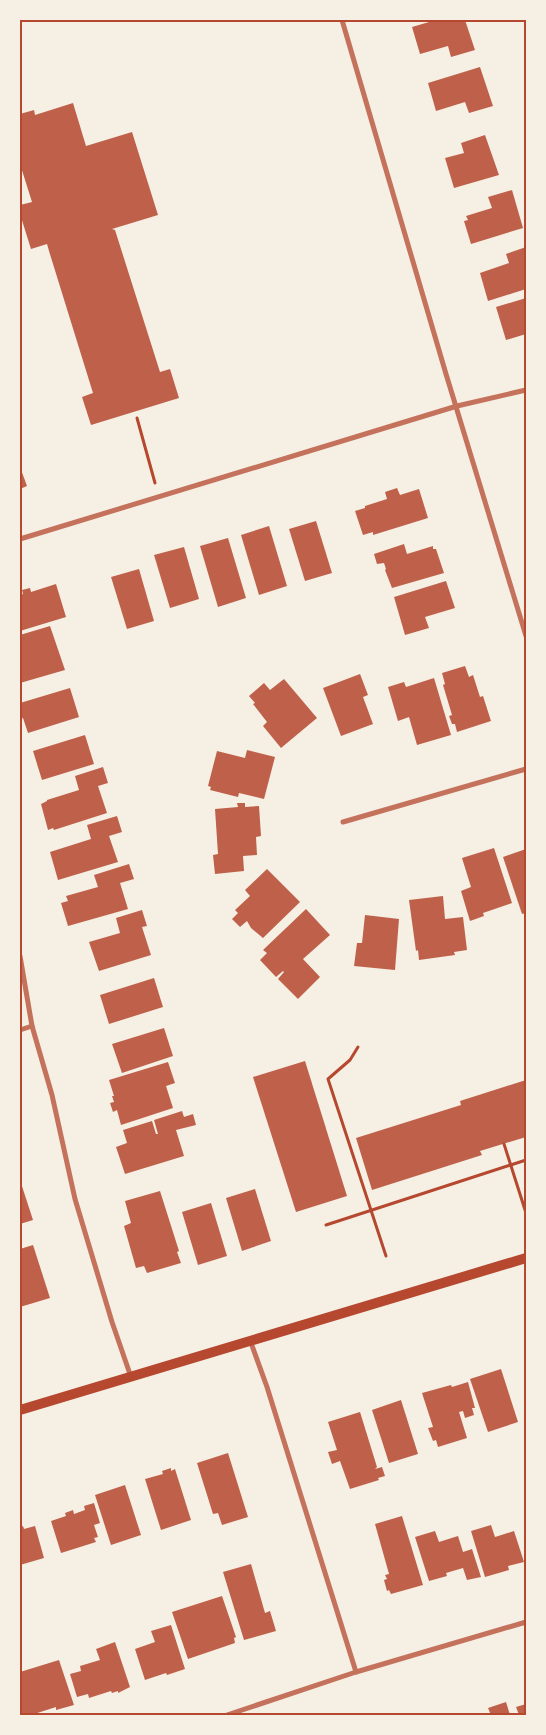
<svg xmlns="http://www.w3.org/2000/svg" width="546" height="1735" font-family="'DM Sans',sans-serif">
	<rect width="100%" height="100%" fill="#f6efe4"/>
	<g fill="#bf614a">
		<polygon points="436,20 465,20 475,50 451,57 448,46 420,54 412,27"/>
		<polygon points="480,67 493,106 469,113 465,102 436,111 428,83"/>
		<polygon points="73,103 86,146 132,132 158,215 112,229 115,230 160,372 170,369 179,398 91,425 82,397 93,393 49,251 47,244 31,249 20,214 20,205 32,202 20,164 20,114 34,110 35,115"/>
		<polygon points="485,135 499,175 454,188 445,158 464,153 461,143"/>
		<polygon points="512,190 523,228 471,244 464,221 468,220 466,216 492,208 488,197"/>
		<polygon points="526,247 526,289 488,301 480,273 509,263 506,254"/>
		<polygon points="526,298 526,334 506,340 496,307"/>
		<polygon points="20,467 27,486 20,489"/>
		<polygon points="397,488 400,495 419,489 428,518 373,535 373,532 363,535 355,511 365,508 365,506 387,499 385,492"/>
		<polygon points="316,521 332,573 305,581 289,529"/>
		<polygon points="269,526 287,586 259,595 241,535"/>
		<polygon points="228,538 246,598 218,607 200,546"/>
		<polygon points="404,544 407,554 433,546 433,549 436,549 444,573 392,588 385,570 386,569 384,563 377,564 374,554"/>
		<polygon points="184,547 199,599 170,608 154,555"/>
		<polygon points="139,569 154,621 127,629 111,577"/>
		<polygon points="446,581 455,608 425,617 429,628 405,635 394,597"/>
		<polygon points="56,584 66,617 20,631 20,595 23,594 22,590 30,588 31,592"/>
		<polygon points="50,626 65,670 20,683 20,650 22,649 20,635"/>
		<polygon points="465,666 469,677 473,675 480,697 483,696 491,721 457,732 455,724 452,724 449,716 452,715 443,685 445,684 442,673"/>
		<polygon points="360,674 368,695 363,697 373,724 341,736 323,688"/>
		<polygon points="434,678 451,735 417,745 409,717 398,721 388,687 404,682 406,687"/>
		<polygon points="284,679 317,718 281,748 263,726 267,722 253,704 255,703 249,696 264,683 270,690"/>
		<polygon points="70,688 79,717 28,733 23,718 20,719 20,703"/>
		<polygon points="85,735 94,764 42,780 33,751"/>
		<polygon points="247,750 275,757 264,799 239,793 238,797 210,790 211,787 208,786 217,751 245,758"/>
		<polygon points="103,767 108,783 98,786 107,813 54,830 53,828 48,830 41,804 47,801 47,800 79,790 75,776"/>
		<polygon points="237,803 245,803 245,807 259,806 261,836 256,837 257,855 243,856 244,871 215,874 213,855 218,854 215,809 238,807"/>
		<polygon points="117,816 122,832 109,836 118,862 58,880 50,852 91,839 87,825"/>
		<polygon points="494,848 512,903 483,913 484,916 470,921 461,891 471,887 462,858"/>
		<polygon points="526,849 526,913 522,914 503,857"/>
		<polygon points="129,864 134,879 120,883 128,909 68,926 61,903 68,901 66,896 98,887 94,875"/>
		<polygon points="267,869 300,902 263,938 251,928 247,921 240,927 232,919 238,913 235,910 250,896 245,890"/>
		<polygon points="443,896 445,919 463,917 467,950 454,952 455,955 419,960 418,950 416,951 409,900"/>
		<polygon points="306,909 330,935 303,959 320,977 298,999 278,979 284,972 283,971 276,977 260,960 267,953 263,950"/>
		<polygon points="142,910 147,926 142,927 151,955 99,971 89,942 120,933 116,918"/>
		<polygon points="365,915 399,919 395,970 354,966 357,943 362,943"/>
		<polygon points="154,978 163,1007 109,1024 100,995"/>
		<polygon points="164,1028 173,1056 122,1073 112,1044"/>
		<polygon points="305,1061 347,1196 296,1212 253,1077"/>
		<polygon points="168,1062 175,1083 166,1086 173,1108 121,1125 117,1110 113,1112 110,1103 114,1102 112,1096 114,1096 109,1080"/>
		<polygon points="526,1080 526,1137 480,1151 482,1155 372,1190 356,1138 461,1105 460,1101"/>
		<polygon points="182,1111 184,1117 193,1114 196,1125 176,1130 184,1156 125,1174 116,1147 127,1143 123,1130 152,1121 156,1134 158,1134 154,1120"/>
		<polygon points="20,1180 33,1220 20,1224"/>
		<polygon points="255,1189 271,1241 242,1251 226,1198"/>
		<polygon points="160,1191 179,1251 177,1252 181,1263 147,1273 144,1266 136,1268 124,1226 131,1223 125,1201"/>
		<polygon points="211,1203 227,1256 198,1265 182,1212"/>
		<polygon points="33,1245 50,1298 20,1307 20,1249"/>
		<polygon points="501,1369 518,1422 488,1432 470,1379"/>
		<polygon points="468,1382 475,1408 472,1408 474,1415 465,1418 463,1411 459,1412 467,1438 438,1447 436,1440 433,1441 428,1428 433,1427 422,1393 451,1385 452,1387"/>
		<polygon points="401,1400 418,1454 389,1463 372,1410"/>
		<polygon points="360,1412 377,1467 375,1469 382,1467 385,1476 378,1478 379,1480 350,1489 340,1461 332,1464 328,1452 337,1450 328,1422"/>
		<polygon points="228,1453 248,1517 222,1525 218,1513 213,1514 197,1463"/>
		<polygon points="171,1468 171,1471 175,1469 191,1520 161,1530 145,1479 163,1474 162,1471"/>
		<polygon points="125,1485 141,1535 111,1545 95,1495"/>
		<polygon points="94,1503 100,1523 94,1525 98,1537 94,1538 96,1542 61,1553 51,1521 66,1516 65,1513 73,1510 74,1514 85,1510 84,1506"/>
		<polygon points="402,1516 423,1585 391,1594 389,1590 387,1591 384,1580 387,1579 385,1575 389,1574 375,1524"/>
		<polygon points="491,1525 495,1537 514,1531 524,1562 508,1566 509,1570 485,1577 471,1531"/>
		<polygon points="23,1526 24,1529 35,1526 44,1558 20,1565 20,1527"/>
		<polygon points="435,1531 439,1542 458,1536 463,1552 472,1549 481,1577 467,1580 463,1568 446,1573 447,1576 429,1581 415,1537"/>
		<polygon points="251,1564 265,1613 270,1611 276,1631 244,1640 223,1572"/>
		<polygon points="222,1596 236,1637 234,1638 235,1643 188,1659 172,1612"/>
		<polygon points="171,1625 185,1669 167,1675 166,1673 145,1680 135,1649 155,1642 151,1631"/>
		<polygon points="115,1642 130,1687 118,1693 118,1691 112,1693 111,1691 89,1698 88,1694 77,1697 70,1674 81,1671 80,1666 100,1660 96,1649"/>
		<polygon points="59,1660 74,1705 56,1710 56,1707 31,1715 20,1715 20,1672"/>
		<polygon points="506,1702 510,1715 491,1715 488,1708"/>
		<polygon points="526,1704 526,1715 519,1715 516,1707"/>
	</g>
	<g fill="none" stroke-linecap="round" stroke-linejoin="round">
		<g stroke="#b5482f" stroke-width="3">
			<polyline points="137,418 155,483"/>
			<polyline points="358,1047 350,1060 328,1079 386,1256"/>
			<polyline points="504,1144 526,1213"/>
			<polyline points="326,1225 526,1160"/>
		</g>
		<g stroke="#c5725c" stroke-width="5">
			<polyline points="342,20 446,374 526,636"/>
			<polyline points="20,539 457,406 526,390"/>
			<polyline points="343,822 526,769"/>
			<polyline points="20,956 32,1026 52,1095 75,1199 112,1322 131,1377"/>
			<polyline points="20,1030 32,1026"/>
			<polyline points="250,1340 267,1387 356,1672"/>
			<polyline points="227,1715 356,1672 526,1622"/>
		</g>
		<polyline stroke="#b5482f" stroke-width="10" points="20,1410 526,1258"/>
	</g>
	<rect width="546" height="1735" fill="none" stroke="#f6efe4" stroke-width="42"/>
	<rect x="21" y="21" width="504" height="1693" fill="none" stroke="#b5482f" stroke-width="2"/>
</svg>
